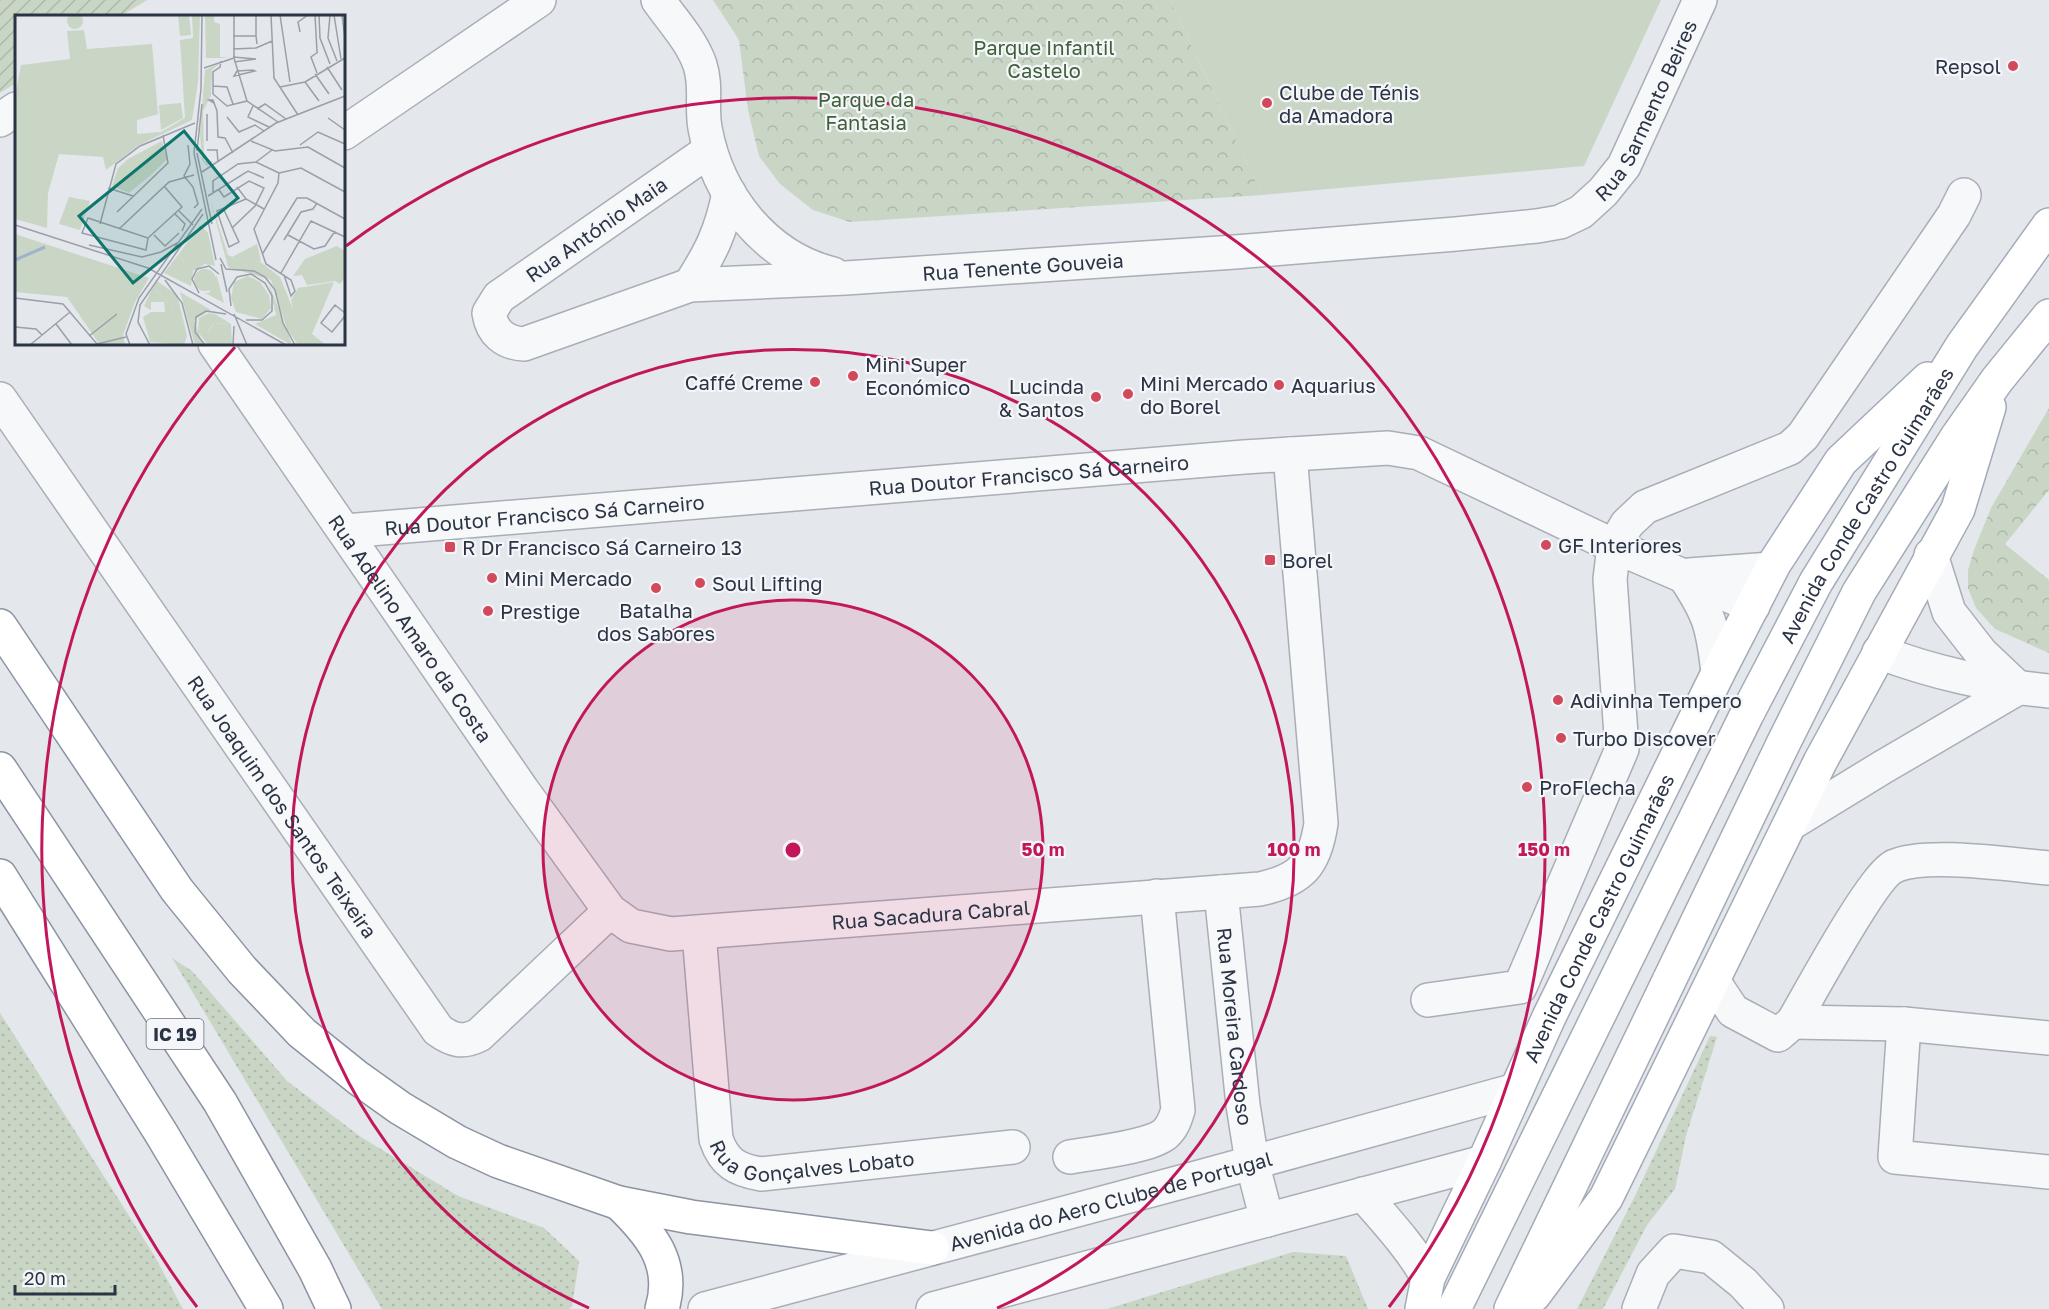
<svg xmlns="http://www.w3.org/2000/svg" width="2049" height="1309" font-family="'Golos Text',sans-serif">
	<defs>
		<pattern id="grass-dots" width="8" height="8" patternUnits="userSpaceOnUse" patternTransform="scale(1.5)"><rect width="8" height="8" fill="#c9d6c5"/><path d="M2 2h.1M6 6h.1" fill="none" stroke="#adb8ab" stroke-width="1.8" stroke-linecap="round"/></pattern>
		<pattern id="park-crowns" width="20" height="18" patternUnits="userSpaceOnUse" patternTransform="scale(1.5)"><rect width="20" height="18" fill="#c9d6c5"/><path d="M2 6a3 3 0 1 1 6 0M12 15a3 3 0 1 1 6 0" fill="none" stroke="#adb8ab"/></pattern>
		<pattern id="garden-furrows" width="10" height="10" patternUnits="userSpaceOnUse" patternTransform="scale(1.5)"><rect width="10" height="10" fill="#c9d6c5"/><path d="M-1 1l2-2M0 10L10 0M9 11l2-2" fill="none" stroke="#adb8ab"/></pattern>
	</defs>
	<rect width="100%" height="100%" fill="#e4e7ec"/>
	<g fill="url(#grass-dots)">
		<polygon points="172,958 192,971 287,1081 361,1137 458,1196 544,1228 579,1261 572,1306 569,1309 382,1309"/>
		<polygon points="0,1013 154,1255 183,1309 0,1309"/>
		<polygon points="1710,1036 1717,1037 1686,1136 1675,1189 1647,1225 1603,1309 1577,1309 1635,1196"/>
		<polygon points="1293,1252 1346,1256 1368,1309 1107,1309"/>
	</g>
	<g fill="url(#park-crowns)">
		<polygon points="713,0 1170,0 1262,195 850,222 813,210 780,184 759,156 748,110 739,40"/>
		<polygon points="2049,408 2049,490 2005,544 2049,580 2049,653 1995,629 1976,608 1968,588 1968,570 1974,550 1991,508"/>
	</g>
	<polygon fill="url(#garden-furrows)" points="0,0 147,0 121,16 16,16 16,83 0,93"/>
	<polygon fill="#c9d6c5" points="1170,0 1661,0 1584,166 1262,195"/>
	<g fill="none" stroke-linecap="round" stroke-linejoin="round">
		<defs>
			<g id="minor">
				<path d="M658,0C672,20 692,41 700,65C707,86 701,106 705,128C717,195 764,257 833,274"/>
				<polyline points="0,120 16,109"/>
				<polyline points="344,133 539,0"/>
				<path id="s1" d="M710,150L499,297L489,313C492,333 505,343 524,344L690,285L846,278L1235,252L1456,234L1537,226L1560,222L1581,212L1603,192L1624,166L1700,0"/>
				<path d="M690,285C711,252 721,232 729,193"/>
				<path id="s2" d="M215,344L523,791L610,911L631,926L671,934L1260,889C1301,880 1315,865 1321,823L1290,454"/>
				<path id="s3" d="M0,399L438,1030C453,1041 463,1043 479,1035L610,911"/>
				<path id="s4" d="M345,531L1244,457L1388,448L1419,453L1614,546L1753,606"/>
				<polyline points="1931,555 1949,612 1981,653 2018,688"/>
				<polyline points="1689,575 1771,569"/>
				<path d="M1684,576C1710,614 1713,628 1718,673"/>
				<path d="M1879,652C1931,672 1993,686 2049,691"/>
				<polyline points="1790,824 1883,767 2018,688"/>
				<path id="s5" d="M1221,892L1243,1105L1252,1162L1267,1220"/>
				<path id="s6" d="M699,933L716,1139C724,1163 737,1170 761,1174L1013,1147"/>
				<path d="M1713,981L1733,1011L1778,1035L1793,1022C1809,995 1873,875 1895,866C1927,852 2011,865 2049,868"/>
				<polyline points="1428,1000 1520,987 1622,749 1610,579 1614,546 1627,524 1645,507 1790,448 1803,436 1954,215 1964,195"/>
				<polyline points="1793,1022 1904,1024 2049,1038"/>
				<polyline points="1904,1024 1895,1157 2049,1172"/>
				<path d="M1070,1157C1093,1153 1149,1147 1165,1134C1173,1127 1175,1119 1178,1110L1157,896"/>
				<path d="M1363,1194C1386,1221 1411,1247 1428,1278"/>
				<path id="s7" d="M705,1309L1200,1177L1516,1090"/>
				<polyline points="933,1309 1484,1162"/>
				<polyline points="1639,1309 1653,1274 1674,1251 1711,1257 1743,1283 1767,1309"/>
			</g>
			<g id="major">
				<polyline points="1534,1295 1606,1198 1820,762 1958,509 1989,407"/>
				<path id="s8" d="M1422,1309L1428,1278L1484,1162L1549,1017L1718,673L1774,564L1841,461L1928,379"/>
				<path id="s9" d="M1454,1309L1747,714L1816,582L1962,346L2049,225"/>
				<polyline points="1511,1309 1783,744 1859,592 1957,437 1997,380 2049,316"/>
			</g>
			<g id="highway">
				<polyline points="0,626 177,890 242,970 302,1033 358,1078 400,1108 457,1142 498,1161 619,1203 691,1217 932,1248"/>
				<polyline points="0,769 220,1102 315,1269 334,1309"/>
				<polyline points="0,876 161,1133 266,1309"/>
				<path d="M619,1203C650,1233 676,1263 662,1309"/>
			</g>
		</defs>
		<use href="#minor" stroke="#a9aeb7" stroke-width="36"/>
		<use href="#major" stroke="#a3abb8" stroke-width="36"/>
		<use href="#highway" stroke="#8b94a3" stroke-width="36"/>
		<use href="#minor" stroke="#f7f8fa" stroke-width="33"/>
		<use href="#major" stroke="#fff" stroke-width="33"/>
		<use href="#highway" stroke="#fff" stroke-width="33"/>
	</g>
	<circle cx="793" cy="850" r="250" fill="#c2185b" fill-opacity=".12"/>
	<g fill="none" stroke="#c2185b" stroke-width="3">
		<circle cx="793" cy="850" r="250"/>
		<path d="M589 1308A501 501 0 1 1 997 1308"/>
		<path d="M197 1307A751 751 0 0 1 235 347M346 246A751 751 0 0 1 1389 1307"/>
	</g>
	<g fill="#d1495b" stroke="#f4f6f9" stroke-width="2">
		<circle cx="2013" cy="66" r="6"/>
		<circle cx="1267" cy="103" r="6"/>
		<circle cx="853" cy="376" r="6"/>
		<circle cx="815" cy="382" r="6"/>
		<circle cx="1279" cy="385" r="6"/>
		<circle cx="1128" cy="394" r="6"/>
		<circle cx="1096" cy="397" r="6"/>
		<circle cx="1546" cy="545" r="6"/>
		<rect x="444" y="541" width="12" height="12" rx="3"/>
		<rect x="1264" y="554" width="12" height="12" rx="3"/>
		<circle cx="492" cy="578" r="6"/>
		<circle cx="700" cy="583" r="6"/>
		<circle cx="656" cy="588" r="6"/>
		<circle cx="488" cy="611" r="6"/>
		<circle cx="1558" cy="700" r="6"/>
		<circle cx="1561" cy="738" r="6"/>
		<circle cx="1527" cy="787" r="6"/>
	</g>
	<g text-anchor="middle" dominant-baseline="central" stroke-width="4.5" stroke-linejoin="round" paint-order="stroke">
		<rect fill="#f4f6f9" stroke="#676e7b" stroke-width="1.5" x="146.5" y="1019" width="57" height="30" rx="4.5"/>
		<g font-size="18" font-weight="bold" fill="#2b3445">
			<text x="175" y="1034">IC 19</text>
		</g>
		<g font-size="20" fill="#3f6138" stroke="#f4f6f9">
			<text x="1044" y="47">Parque Infantil<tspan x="1044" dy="23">Castelo</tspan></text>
			<text x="866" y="99">Parque da<tspan x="866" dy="23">Fantasia</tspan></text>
		</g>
		<g font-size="20" fill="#2b3445" stroke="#f4f6f9" text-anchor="start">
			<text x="2001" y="66" text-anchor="end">Repsol</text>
			<text x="1279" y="92">Clube de Ténis<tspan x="1279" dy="23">da Amadora</tspan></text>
			<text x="865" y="364">Mini Super<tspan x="865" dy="23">Económico</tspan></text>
			<text x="803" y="382" text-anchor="end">Caffé Creme</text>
			<text x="1140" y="383">Mini Mercado<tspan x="1140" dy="23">do Borel</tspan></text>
			<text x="1291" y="385">Aquarius</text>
			<text x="1084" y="386" text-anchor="end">Lucinda<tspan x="1084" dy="23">&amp; Santos</tspan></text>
			<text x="1558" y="545">GF Interiores</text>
			<text x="462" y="547">R Dr Francisco Sá Carneiro 13</text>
			<text x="1282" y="560">Borel</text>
			<text x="504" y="578">Mini Mercado</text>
			<text x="712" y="583">Soul Lifting</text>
			<text x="656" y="610" text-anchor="middle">Batalha<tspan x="656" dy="23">dos Sabores</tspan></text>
			<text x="500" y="611">Prestige</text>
			<text x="1570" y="700">Adivinha Tempero</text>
			<text x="1573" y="738">Turbo Discover</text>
			<text x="1539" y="787">ProFlecha</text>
		</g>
		<g font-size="20" fill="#2b3445" stroke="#f4f6f9">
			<text stroke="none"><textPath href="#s1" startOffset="1522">Rua Sarmento Beires</textPath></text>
			<text transform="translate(596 229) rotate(-35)">Rua António Maia</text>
			<text stroke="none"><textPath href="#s1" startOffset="837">Rua Tenente Gouveia</textPath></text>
			<text stroke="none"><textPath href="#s4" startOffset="686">Rua Doutor Francisco Sá Carneiro</textPath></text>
			<text stroke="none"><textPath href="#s9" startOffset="904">Avenida Conde Castro Guimarães</textPath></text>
			<text stroke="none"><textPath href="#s4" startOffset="200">Rua Doutor Francisco Sá Carneiro</textPath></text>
			<text stroke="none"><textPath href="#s2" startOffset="345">Rua Adelino Amaro da Costa</textPath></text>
			<text stroke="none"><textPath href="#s3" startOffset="496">Rua Joaquim dos Santos Teixeira</textPath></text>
			<text stroke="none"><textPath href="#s2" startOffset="1018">Rua Sacadura Cabral</textPath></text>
			<text stroke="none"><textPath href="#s8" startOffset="430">Avenida Conde Castro Guimarães</textPath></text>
			<text stroke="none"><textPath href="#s5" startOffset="135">Rua Moreira Cardoso</textPath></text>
			<text stroke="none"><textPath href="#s6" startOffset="315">Rua Gonçalves Lobato</textPath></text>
			<text stroke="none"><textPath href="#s7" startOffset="420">Avenida do Aero Clube de Portugal</textPath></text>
		</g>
	</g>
	<g transform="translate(15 15)">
		<rect width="330" height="330" fill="#e4e7ec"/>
		<path d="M52 6a8 8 0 1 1 16 0a8 8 0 1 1-16 0ZM163,0H174L176,20L165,21ZM177,0H185L183,67L177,105L124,130L91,155L88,142L44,139L33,178L32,213L0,204V81L6,50L55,44L52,16L69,15L72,34L137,29L143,99L122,105V119L146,117L170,103L165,25L178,23ZM166,88L168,103L146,115L144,90ZM195,184L213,240L231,248L244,246L265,262L280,299L301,330H283L272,314L256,265L213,252ZM185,210L193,218L200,251L190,249L178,256L163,240ZM0,219L134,263L120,287L108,320L110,330H85L52,282L0,277ZM322,231L330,236V263L325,269L320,266L292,270L287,260L278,261L290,244ZM201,261L202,262L209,288L190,278H194ZM233,261L245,267L254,280L256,293L247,304L221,297L216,283L219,267ZM254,269L276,327V330L240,309L261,300ZM138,272L156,290L163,310L169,308L172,321L169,330L135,327L128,302L136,297H150L149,287H136V295L129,291ZM165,277L196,295L179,305L188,330H180ZM194,298L200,299L193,317L199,308L216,309L217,329L193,330L183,317L184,303Z" fill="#c9d6c5"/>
		<path d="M242,229L246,246L231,248L217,242ZM163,240L178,256L176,271L149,258ZM179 265a11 11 0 1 1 22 0a11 11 0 1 1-22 0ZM142,266L162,280L169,308L163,311L156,290L138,272ZM200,299L216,309L199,308L191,318L189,306Z" fill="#c9d6c5"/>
		<path d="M190,0H199V7L205,9V42L215,43H191ZM204,49L197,55L196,81L188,96L189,146H198L192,151L187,145L185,119L190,55ZM113,144L137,159L114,178L97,171L103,153ZM319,267L297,319L311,330H296L285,322L276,285L283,273Z" fill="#c9d6c5"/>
		<path d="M54,182L75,186L65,215L44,209Z" fill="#c9d6c5"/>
		<path d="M96,89L98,111L66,114L64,93ZM147,126L152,144L137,159L113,144Z" fill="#c9d6c5"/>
		<path fill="none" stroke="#9fb4cc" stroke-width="3" d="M0,245L30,232"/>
		<path fill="none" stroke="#9a9fa9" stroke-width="1.5" d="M187,0L186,74L179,138L201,245M219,0V43L232,86L263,107M241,0V21M256,0L259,63L283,100M265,0L275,67M300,0L302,37M304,0L305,23L315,49M315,0L313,23L322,46M319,0L326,44M327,0L330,23M285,17L283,7L293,0M218,21H241L242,29M218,34L241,33L257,26M218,42L241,44L219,47M206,46L205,52L198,57V79L212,91L232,86M312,52L327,75M189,53L219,43M222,56L238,55L240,56L219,61ZM302,58L296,42L303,37M300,59L314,79M290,67L330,43M290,67L304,86M198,71L212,72L218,89M265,72L290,67M199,88L194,85H198L202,96L203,122L210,123L218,138M238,91L233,102L254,112M242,94L250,89L271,104M192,99V126M212,102L224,117L240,110L249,116M313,103L330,115M236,126L260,136L293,132L330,153M173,130L175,149L169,161L178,172L183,189L179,193M285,130L303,117L330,129M192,135H202L203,147M182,136L187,89M182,138L197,209M241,147L257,135M187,157L261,108L330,81M264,158L263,168L239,214L251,249L276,265L280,276L276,281L269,260M264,158L286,153L330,177M222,172L231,184L249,194M93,173L118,181M204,175L209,182L234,166L249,173L240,191L217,213M198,179V166L223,149L241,147L264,158M193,181L233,156L249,163M209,195L224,227L214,232L202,196L231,184M164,196L178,210M102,197L153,148L148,120M160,199L170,209L167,216M73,203L133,223L131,235L67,218ZM85,209L101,149L125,131L180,108M0,210L133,253L271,330M104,214L154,167L179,160M139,220L150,231L164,218M273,220L299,234L310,231L320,216M133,223L167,192L149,171M269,225L286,197L298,194L302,188M74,230L127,242L146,237L164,227M248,238L282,183H292L330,204M205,243L211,254L239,256L250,262L260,275L268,308L280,330M206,249L212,277M266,258L296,206L330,222M150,265L167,288L178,330M184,278L177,264L182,254L194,251L204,259M0,283L48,289L82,329L111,322M216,291L214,274L222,262L236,259L250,268L257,281V296L247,305H231M330,298L320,290L306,308L317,317L330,301M219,299L232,330M41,309L57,330M0,312L21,314L27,320M74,321L102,299M15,330L55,297M115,330L111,319L124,283L187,194M135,330L123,307L125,290L188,199M190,330L180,317L181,302L191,296L211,299M218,330L219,311"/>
		<path fill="#0f766e" fill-opacity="0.15" stroke="#0f766e" stroke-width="3" d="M169,116L223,183L118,268L64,201Z"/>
		<rect width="330" height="330" fill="none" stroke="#2b3445" stroke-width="3"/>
	</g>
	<circle cx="793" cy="850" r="9" fill="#c2185b" stroke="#f4f6f9" stroke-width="3"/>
	<g font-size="18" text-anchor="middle" font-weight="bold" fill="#c2185b" stroke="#f4f6f9" stroke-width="4.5" stroke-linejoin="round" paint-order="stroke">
		<text x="1043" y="856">50 m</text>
		<text x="1294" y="856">100 m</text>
		<text x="1544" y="856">150 m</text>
	</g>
	<path d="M15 1285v9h100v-9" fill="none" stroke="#2b3445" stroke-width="3"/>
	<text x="24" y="1285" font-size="18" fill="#2b3445" stroke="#f4f6f9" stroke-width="4.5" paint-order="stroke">20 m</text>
</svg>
